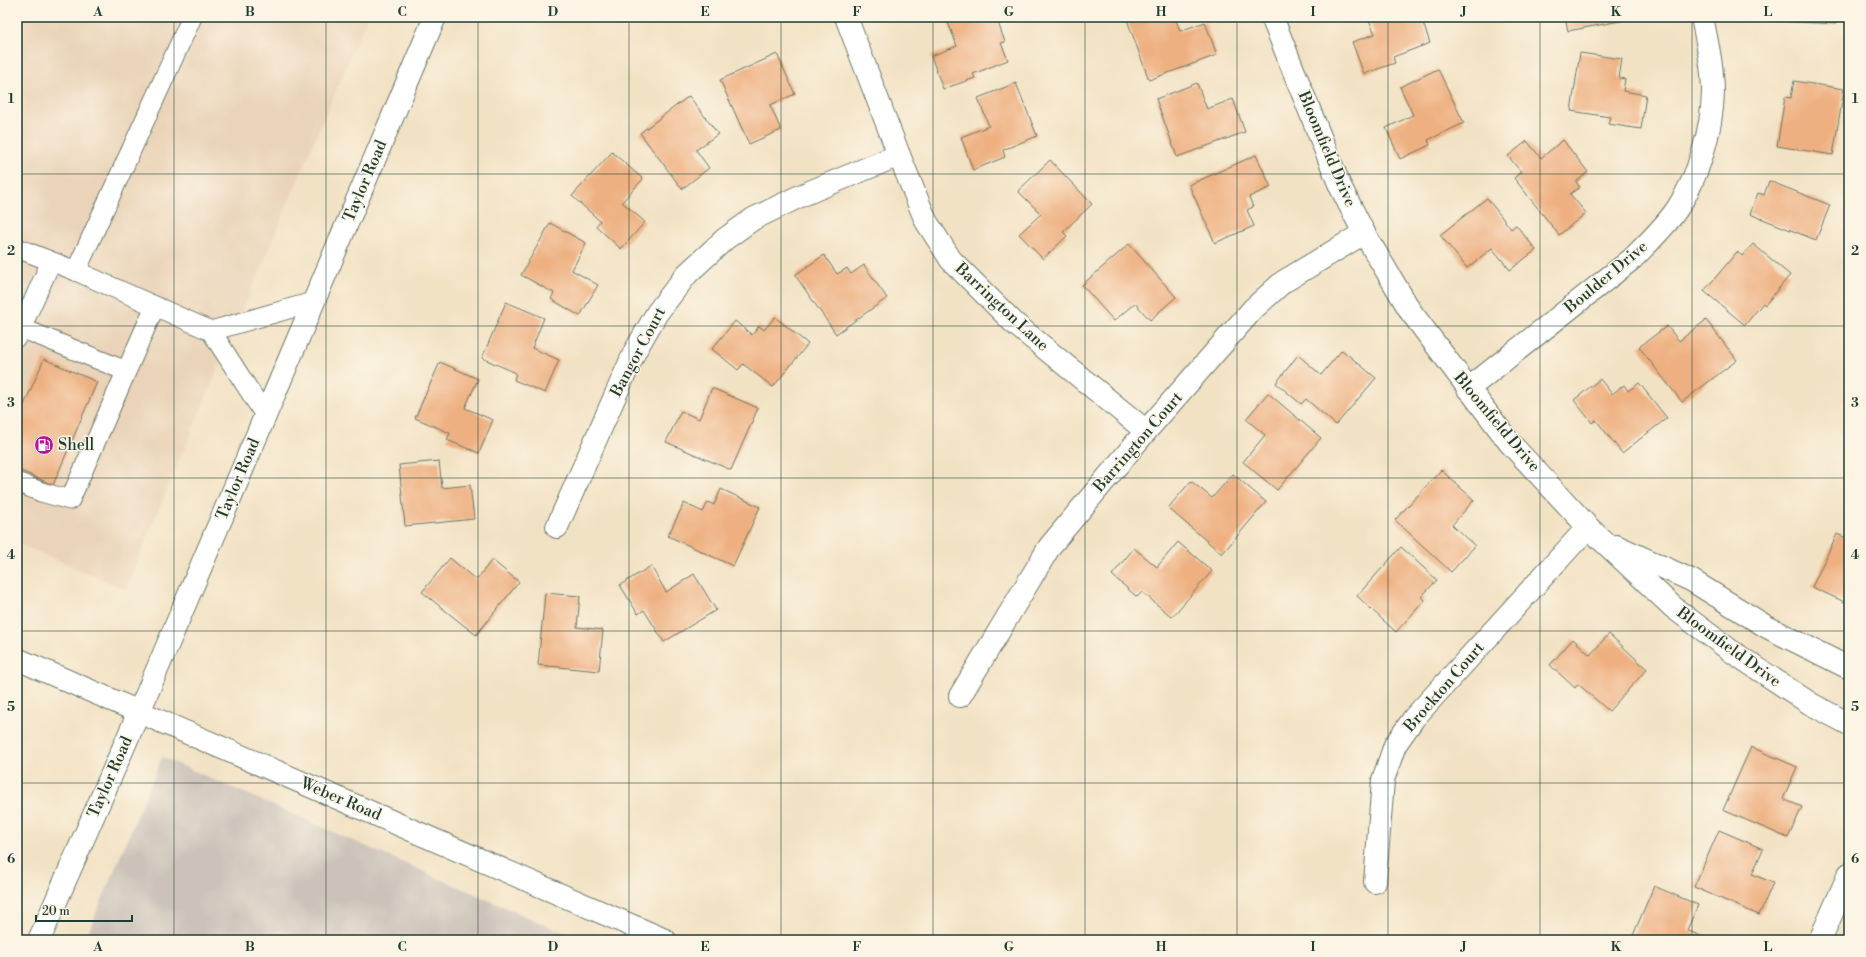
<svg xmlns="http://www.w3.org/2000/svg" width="1866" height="957" font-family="'Libre Bodoni',serif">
	<rect width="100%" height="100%" fill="#fcf5e5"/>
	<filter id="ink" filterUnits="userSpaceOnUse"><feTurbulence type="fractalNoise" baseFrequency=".025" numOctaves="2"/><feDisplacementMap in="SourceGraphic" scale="8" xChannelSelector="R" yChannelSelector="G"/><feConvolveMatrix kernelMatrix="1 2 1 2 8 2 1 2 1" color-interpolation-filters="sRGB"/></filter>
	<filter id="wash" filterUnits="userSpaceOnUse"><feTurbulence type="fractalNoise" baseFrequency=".012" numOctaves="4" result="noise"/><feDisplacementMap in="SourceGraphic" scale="16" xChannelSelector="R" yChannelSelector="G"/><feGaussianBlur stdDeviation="0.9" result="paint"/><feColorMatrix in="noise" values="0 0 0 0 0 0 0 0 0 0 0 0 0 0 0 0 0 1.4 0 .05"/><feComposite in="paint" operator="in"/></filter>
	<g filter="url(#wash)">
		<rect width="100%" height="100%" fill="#f2e2c4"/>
		<polygon fill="#ead3b8" points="17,17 367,17 125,589 17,543"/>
		<polygon fill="#ccc2b9" points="162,757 580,940 85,940"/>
		<g id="blocks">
			<g fill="#eeb081">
				<polygon points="946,17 996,17 1005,42 1001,43 1008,60 973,74 975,78 943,89 931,56 957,46"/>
				<polygon points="1126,17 1175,17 1180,31 1205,22 1217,55 1149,80"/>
				<polygon points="1375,17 1421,17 1430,43 1393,57 1395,63 1364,74 1352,42 1375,34 1369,20"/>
				<polygon points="1565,17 1636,17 1636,18 1568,31"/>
				<polygon points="1773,17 1836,17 1836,24 1773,21"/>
				<polygon points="1580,53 1622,59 1619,78 1625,79 1623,91 1646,95 1641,129 1608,124 1610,117 1571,111"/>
				<polygon points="777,54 795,94 770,105 781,130 749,144 720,80"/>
				<polygon points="1438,69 1464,123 1428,140 1430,145 1400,159 1386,128 1413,115 1400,87"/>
				<polygon points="1794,81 1844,89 1833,155 1777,146 1785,97 1791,98"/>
				<polygon points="1016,83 1037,136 1003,150 1005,157 973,170 961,137 989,126 978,98"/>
				<polygon points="1197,83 1207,109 1233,99 1245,132 1177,157 1156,99"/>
				<polygon points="689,96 718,134 696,150 709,168 682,189 640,133"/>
				<polygon points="1563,140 1588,172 1576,182 1580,187 1570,194 1586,213 1559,235 1514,178 1521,172 1508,156 1527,141 1541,158"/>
				<polygon points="612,152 643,179 622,202 645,222 621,249 596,226 600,221 572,196"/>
				<polygon points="1256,155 1271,187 1249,197 1253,207 1247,210 1254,226 1215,243 1189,185"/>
				<polygon points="1050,160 1092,204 1063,232 1067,236 1043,259 1019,234 1041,214 1018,191"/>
				<polygon points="1769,181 1830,205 1816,240 1750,214 1758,193 1764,195"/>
				<polygon points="1487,198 1511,229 1516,225 1536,250 1510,270 1492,248 1467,268 1440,235"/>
				<polygon points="550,223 586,243 572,270 598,285 580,316 551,299 554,293 521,275"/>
				<polygon points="1129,244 1176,297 1150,320 1135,303 1114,321 1082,285"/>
				<polygon points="1753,244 1790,275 1765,305 1763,303 1745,325 1704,291 1737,252 1742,256"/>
				<polygon points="824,255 837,274 847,268 851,274 864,265 887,298 836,334 795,275"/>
				<polygon points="506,302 544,318 532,348 559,360 545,393 514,380 516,373 482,358"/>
				<polygon points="775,317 808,344 773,387 743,364 738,370 712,349 735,321 752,335 759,326 764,330"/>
				<polygon points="1706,320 1737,360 1682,402 1639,347 1667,326 1679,341"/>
				<polygon points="1342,350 1376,378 1336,425 1306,399 1301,404 1276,383 1298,355 1321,375"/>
				<polygon points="44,359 97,382 53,485 17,469 17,421"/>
				<polygon points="440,362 478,379 465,408 493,420 479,453 447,440 450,433 415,418"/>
				<polygon points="1600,379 1612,394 1624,385 1628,391 1639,383 1667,418 1622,453 1596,420 1592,423 1574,400"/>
				<polygon points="712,388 758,408 731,470 666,442 681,411 699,419"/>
				<polygon points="1268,393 1321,438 1277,490 1243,462 1265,435 1246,419"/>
				<polygon points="439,461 442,488 470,485 474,519 405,526 399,465"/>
				<polygon points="1441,470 1474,500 1452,525 1475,546 1451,572 1395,520"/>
				<polygon points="1233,474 1266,502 1222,554 1168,508 1191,481 1212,498"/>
				<polygon points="721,489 760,507 733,566 668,536 684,503 703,512 708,502 714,505"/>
				<polygon points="1837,534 1849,539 1849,604 1812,587"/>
				<polygon points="1178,542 1212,571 1172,617 1142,592 1137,597 1112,575 1134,548 1157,567"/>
				<polygon points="1401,547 1437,580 1421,597 1425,600 1396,632 1357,596"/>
				<polygon points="450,558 476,580 492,560 519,582 476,635 422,592"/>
				<polygon points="651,566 666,592 694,574 716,610 664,642 644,610 638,614 620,585"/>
				<polygon points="545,593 580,596 577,627 603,630 599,671 538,665"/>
				<polygon points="1609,634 1647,669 1609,711 1578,684 1575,688 1550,665 1573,639 1590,655"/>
				<polygon points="1751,747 1797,767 1783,799 1802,807 1788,838 1723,810"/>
				<polygon points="1719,830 1763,849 1752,874 1773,883 1759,915 1694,887"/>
				<polygon points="1654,886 1698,905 1687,930 1710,940 1631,940"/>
			</g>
		</g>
	</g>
	<g filter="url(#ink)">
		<use href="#blocks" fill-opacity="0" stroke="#697766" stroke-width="1"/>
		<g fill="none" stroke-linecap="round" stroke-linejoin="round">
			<defs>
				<g id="lane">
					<polyline points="17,248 76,271 211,331"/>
					<polyline points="76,271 192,17"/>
					<polyline points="21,328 126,371"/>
					<polyline points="17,337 51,262"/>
					<polyline points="265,415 211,331 313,302"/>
					<polyline points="17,482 41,492 70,500 155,306"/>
				</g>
				<g id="street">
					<polyline points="846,17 899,155 926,221 951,260 1014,323 1146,431"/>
					<polyline points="1272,17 1340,186 1364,233 1411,312 1509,442 1588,527 1674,608 1731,651 1811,704 1849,724"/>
					<path d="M1468,389L1632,259C1648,243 1665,227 1677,209C1698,178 1712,130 1713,93C1713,67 1707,42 1702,17"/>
					<polyline points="557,527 635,351 657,313 687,274 725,239 753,219 800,196 899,155"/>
					<polyline points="1616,546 1691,580 1767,627 1849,668"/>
					<polyline points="960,696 1050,546 1146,431 1253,309 1283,282 1364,233"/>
					<polyline points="1375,882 1383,780 1395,745 1414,718 1588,527"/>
					<polyline points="1820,940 1849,874"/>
				</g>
				<g id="secondary">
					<polyline points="17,659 665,940"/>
					<polyline points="39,940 139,712 435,17"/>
				</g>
			</defs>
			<use href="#lane" stroke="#697766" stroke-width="21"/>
			<use href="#street" stroke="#697766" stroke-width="24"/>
			<use href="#secondary" stroke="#697766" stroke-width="24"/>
			<use href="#lane" stroke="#fff" stroke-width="19"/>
			<use href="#street" stroke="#fff" stroke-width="22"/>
			<use href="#secondary" stroke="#fff" stroke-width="22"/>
		</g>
	</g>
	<path fill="none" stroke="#1f3d34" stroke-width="1" stroke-opacity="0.55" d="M174,17V940M326,17V940M478,17V940M629,17V940M781,17V940M933,17V940M1085,17V940M1237,17V940M1388,17V940M1540,17V940M1692,17V940M17,174H1849M17,326H1849M17,478H1849M17,631H1849M17,783H1849"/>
	<defs>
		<symbol id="fuel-disc" viewBox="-11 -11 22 22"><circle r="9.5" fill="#b5179e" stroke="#fcf5e5"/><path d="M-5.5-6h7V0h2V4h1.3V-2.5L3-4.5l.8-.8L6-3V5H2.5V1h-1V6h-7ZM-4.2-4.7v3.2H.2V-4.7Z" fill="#fff"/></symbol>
	</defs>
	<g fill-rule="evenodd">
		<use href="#fuel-disc" x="33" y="434" width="22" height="22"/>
	</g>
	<g text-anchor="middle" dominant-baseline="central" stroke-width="3" stroke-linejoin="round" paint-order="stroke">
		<g font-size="16" fill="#1f3d34" stroke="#fcf5e5">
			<text transform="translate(1327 149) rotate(67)">Bloomfield Drive</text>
			<text transform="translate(365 181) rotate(-67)">Taylor Road</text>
			<text transform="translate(1606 277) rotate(-40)">Boulder Drive</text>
			<text transform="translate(1002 307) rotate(43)">Barrington Lane</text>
			<text transform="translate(638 352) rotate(-62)">Bangor Court</text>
			<text transform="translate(1497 422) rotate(50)">Bloomfield Drive</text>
			<text transform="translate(1138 442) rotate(-49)">Barrington Court</text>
			<text transform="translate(238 479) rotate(-67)">Taylor Road</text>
			<text transform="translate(1729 647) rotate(36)">Bloomfield Drive</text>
			<text transform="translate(1444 687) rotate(-49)">Brockton Court</text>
			<text transform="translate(110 777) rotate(-66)">Taylor Road</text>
			<text transform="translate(341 799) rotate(23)">Weber Road</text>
		</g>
		<g font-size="16" fill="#1f3d34" stroke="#fcf5e5" text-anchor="start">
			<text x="58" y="445">Shell</text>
		</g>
	</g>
	<rect width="1866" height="957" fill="none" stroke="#fcf5e5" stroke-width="44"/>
	<path d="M36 915v6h96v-6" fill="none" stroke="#1f3d34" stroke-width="2"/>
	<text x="42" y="915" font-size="12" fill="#1f3d34" stroke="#fcf5e5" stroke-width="3" paint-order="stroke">20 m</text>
	<rect x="22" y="22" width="1822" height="913" fill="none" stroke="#1f3d34" stroke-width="1.5"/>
	<g font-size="13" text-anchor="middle" font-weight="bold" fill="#1f3d34">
		<text x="98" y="16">A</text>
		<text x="250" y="16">B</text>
		<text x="402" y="16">C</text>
		<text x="553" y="16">D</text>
		<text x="705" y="16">E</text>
		<text x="857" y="16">F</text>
		<text x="1009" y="16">G</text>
		<text x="1161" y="16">H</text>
		<text x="1313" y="16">I</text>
		<text x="1464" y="16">J</text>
		<text x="1616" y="16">K</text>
		<text x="1768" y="16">L</text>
		<text x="11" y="103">1</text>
		<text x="1855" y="103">1</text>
		<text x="11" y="255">2</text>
		<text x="1855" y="255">2</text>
		<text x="11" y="407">3</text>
		<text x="1855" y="407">3</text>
		<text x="11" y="559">4</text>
		<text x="1855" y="559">4</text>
		<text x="11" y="711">5</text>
		<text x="1855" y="711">5</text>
		<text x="11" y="863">6</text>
		<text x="1855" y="863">6</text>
		<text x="98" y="951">A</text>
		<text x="250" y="951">B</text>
		<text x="402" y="951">C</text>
		<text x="553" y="951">D</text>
		<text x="705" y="951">E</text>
		<text x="857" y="951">F</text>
		<text x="1009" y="951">G</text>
		<text x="1161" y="951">H</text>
		<text x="1313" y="951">I</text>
		<text x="1464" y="951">J</text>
		<text x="1616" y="951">K</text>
		<text x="1768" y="951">L</text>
	</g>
</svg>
